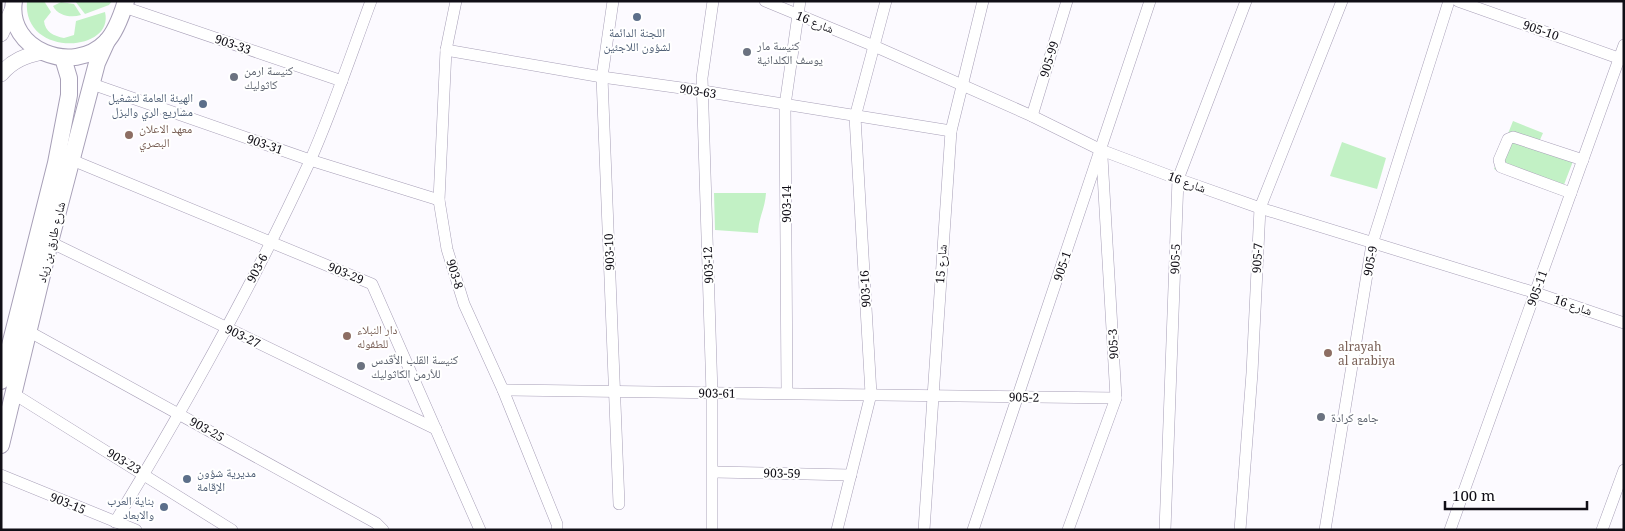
<svg xmlns="http://www.w3.org/2000/svg" width="1625" height="531" font-family="'Noto Serif','Noto Naskh Arabic',serif">
	<rect width="100%" height="100%" fill="#fcfaff"/>
	<g fill="#c2f1c5">
		<path d="M27,1H44L51,12L44,21C45,32 54,36 64,38L74,35L76,21L105,12C115,53 22,58 27,1Z"/>
		<polygon points="75,1 112,1 109,5 85,14"/>
		<path d="M61,2L74,4L81,15C71,18 58,16 53,6Z"/>
		<polygon points="1513,121 1543,133 1539,142 1575,156 1560,195 1494,169"/>
		<polygon points="1342,142 1386,158 1377,189 1330,176"/>
		<path d="M714,193H766C765,209 759,216 758,233L715,230Z"/>
	</g>
	<g fill="none" stroke-linecap="round" stroke-linejoin="round">
		<defs>
			<g id="street">
				<polyline points="456,1 446,50 439,200 447,249 464,304 503,390 557,524 557,530"/>
				<polyline points="613,1 602,77 619,504"/>
				<polyline points="765,1 874,46 1032,116 1101,150 1178,179 1260,208 1536,293 1624,323"/>
				<polyline points="1458,1 1624,60"/>
				<polyline points="124,7 342,81"/>
				<polyline points="446,50 602,77 703,91 951,131"/>
				<polyline points="92,84 310,160 439,200"/>
				<polyline points="1032,116 1067,1"/>
				<polyline points="72,160 372,284 480,530"/>
				<polyline points="1571,193 1501,167 1499,160 1508,139 1513,137 1583,160"/>
				<polyline points="50,242 436,429"/>
				<polyline points="28,331 376,523 383,530"/>
				<polyline points="503,390 1116,398"/>
				<polyline points="787,393 785,105 800,1"/>
				<polyline points="14,394 232,530"/>
				<polyline points="713,472 851,475"/>
				<polyline points="1,475 136,530"/>
				<path d="M115,522C186,405 253,285 310,161C333,109 351,55 371,1"/>
				<polyline points="712,530 712,394 702,78 713,1"/>
				<polyline points="837,530 871,394 855,117 886,1"/>
				<polyline points="924,530 951,131 983,1"/>
				<polyline points="973,530 1150,1"/>
				<polyline points="1068,530 1116,398 1102,157"/>
				<polyline points="1165,530 1178,179 1246,1"/>
				<polyline points="1240,530 1252,373 1260,208 1342,1"/>
				<polyline points="1325,530 1372,244 1449,1"/>
				<polyline points="1450,530 1624,45"/>
				<polyline points="1602,530 1624,470"/>
			</g>
			<g id="secondary">
				<polyline points="1,34 12,10"/>
				<path d="M1,74C13,60 25,56 42,52"/>
			</g>
			<g id="primary">
				<path d="M14,1C6,50 73,76 106,42C115,33 122,14 126,1"/>
				<polyline points="1,381 56,163 69,95 69,78 63,58"/>
				<polyline points="1,445 50,242 97,63 107,41"/>
			</g>
		</defs>
		<use href="#street" stroke="#a79fb7" stroke-width="12"/>
		<use href="#secondary" stroke="#a79fb7" stroke-width="16"/>
		<use href="#primary" stroke="#a79fb7" stroke-width="18"/>
		<use href="#street" stroke="#fff" stroke-width="11"/>
		<use href="#secondary" stroke="#fff" stroke-width="15"/>
		<use href="#primary" stroke="#fff" stroke-width="16"/>
	</g>
	<g fill="#5c6f8a" stroke="#fff" stroke-width="2">
		<circle cx="637" cy="17" r="5"/>
		<circle cx="203" cy="104" r="5"/>
		<circle cx="187" cy="479" r="5"/>
		<circle cx="164" cy="507" r="5"/>
	</g>
	<g fill="#6b7280" stroke="#fff" stroke-width="2">
		<circle cx="747" cy="52" r="5"/>
		<circle cx="234" cy="77" r="5"/>
		<circle cx="361" cy="366" r="5"/>
		<circle cx="1321" cy="417" r="5"/>
	</g>
	<g fill="#8d6e63" stroke="#fff" stroke-width="2">
		<circle cx="129" cy="135" r="5"/>
		<circle cx="347" cy="336" r="5"/>
		<circle cx="1328" cy="353" r="5"/>
	</g>
	<g text-anchor="middle" dominant-baseline="central" stroke-width="4" stroke-linejoin="round" paint-order="stroke">
		<g font-size="12" fill="#100e16" stroke="#fff">
			<text transform="translate(815 22) rotate(22)">شارع 16</text>
			<text transform="translate(1541 30) rotate(19)">905-10</text>
			<text transform="translate(233 44) rotate(19)">903-33</text>
			<text transform="translate(1049 59) rotate(-73)">905-99</text>
			<text transform="translate(698 91) rotate(9)">903-63</text>
			<text transform="translate(265 144) rotate(19)">903-31</text>
			<text transform="translate(1187 182) rotate(20)">شارع 16</text>
			<text transform="translate(786 204) rotate(-90)">903-14</text>
			<text transform="translate(51 242) rotate(-76)">شارع طارق بن زياد</text>
			<text transform="translate(609 252) rotate(-92)">903-10</text>
			<text transform="translate(1257 258) rotate(-87)">905-7</text>
			<text transform="translate(1175 259) rotate(-88)">905-5</text>
			<text transform="translate(1370 261) rotate(-80)">905-9</text>
			<text transform="translate(941 264) rotate(-86)">شارع 15</text>
			<text transform="translate(708 265) rotate(-92)">903-12</text>
			<text transform="translate(1062 266) rotate(-71)">905-1</text>
			<text transform="translate(257 268) rotate(-63)">903-6</text>
			<text transform="translate(346 273) rotate(23)">903-29</text>
			<text transform="translate(455 274) rotate(73)">903-8</text>
			<text transform="translate(1537 288) rotate(-70)">905-11</text>
			<text transform="translate(865 289) rotate(-93)">903-16</text>
			<text transform="translate(1573 305) rotate(19)">شارع 16</text>
			<text transform="translate(243 336) rotate(26)">903-27</text>
			<text transform="translate(1113 344) rotate(-93)">905-3</text>
			<text transform="translate(717 393) rotate(1)">903-61</text>
			<text transform="translate(1024 397) rotate(1)">905-2</text>
			<text transform="translate(207 429) rotate(29)">903-25</text>
			<text transform="translate(124 461) rotate(31)">903-23</text>
			<text transform="translate(782 473) rotate(1)">903-59</text>
			<text transform="translate(68 503) rotate(22)">903-15</text>
		</g>
		<g font-size="12" fill="#4e5e75" stroke="#fff" text-anchor="end">
			<text x="637" y="32" text-anchor="middle">اللجنة الدائمة<tspan x="637" dy="14">لشؤون اللاجئين</tspan></text>
			<text x="193" y="97">الهيئة العامة لتشغيل<tspan x="193" dy="14">مشاريع الري والبزل</tspan></text>
			<text x="197" y="472" text-anchor="start">مديرية شؤون<tspan x="197" dy="14">الإقامة</tspan></text>
			<text x="154" y="500">بناية العرب<tspan x="154" dy="14">والابعاد</tspan></text>
		</g>
		<g font-size="12" fill="#5b616d" stroke="#fff" text-anchor="start">
			<text x="757" y="45">كنيسة مار<tspan x="757" dy="14">يوسف الكلدانية</tspan></text>
			<text x="244" y="70">كنيسة ارمن<tspan x="244" dy="14">كاثوليك</tspan></text>
			<text x="371" y="359">كنيسة القلب الأقدس<tspan x="371" dy="14">للأرمن الكاثوليك</tspan></text>
			<text x="1331" y="417">جامع كرادة</text>
		</g>
		<g font-size="12" fill="#785e54" stroke="#fff" text-anchor="start">
			<text x="139" y="128">معهد الاعلان<tspan x="139" dy="14">البصري</tspan></text>
			<text x="357" y="329">دار النبلاء<tspan x="357" dy="14">للطفوله</tspan></text>
			<text x="1338" y="346">alrayah<tspan x="1338" dy="14">al arabiya</tspan></text>
		</g>
	</g>
	<rect width="1625" height="531" fill="none" stroke="#100e16" stroke-width="5"/>
	<path d="M1445 501v8h142v-8" fill="none" stroke="#100e16" stroke-width="2.5"/>
	<text x="1452" y="501" font-size="15" fill="#100e16" stroke="#ffffff" stroke-width="4" paint-order="stroke">100 m</text>
</svg>
